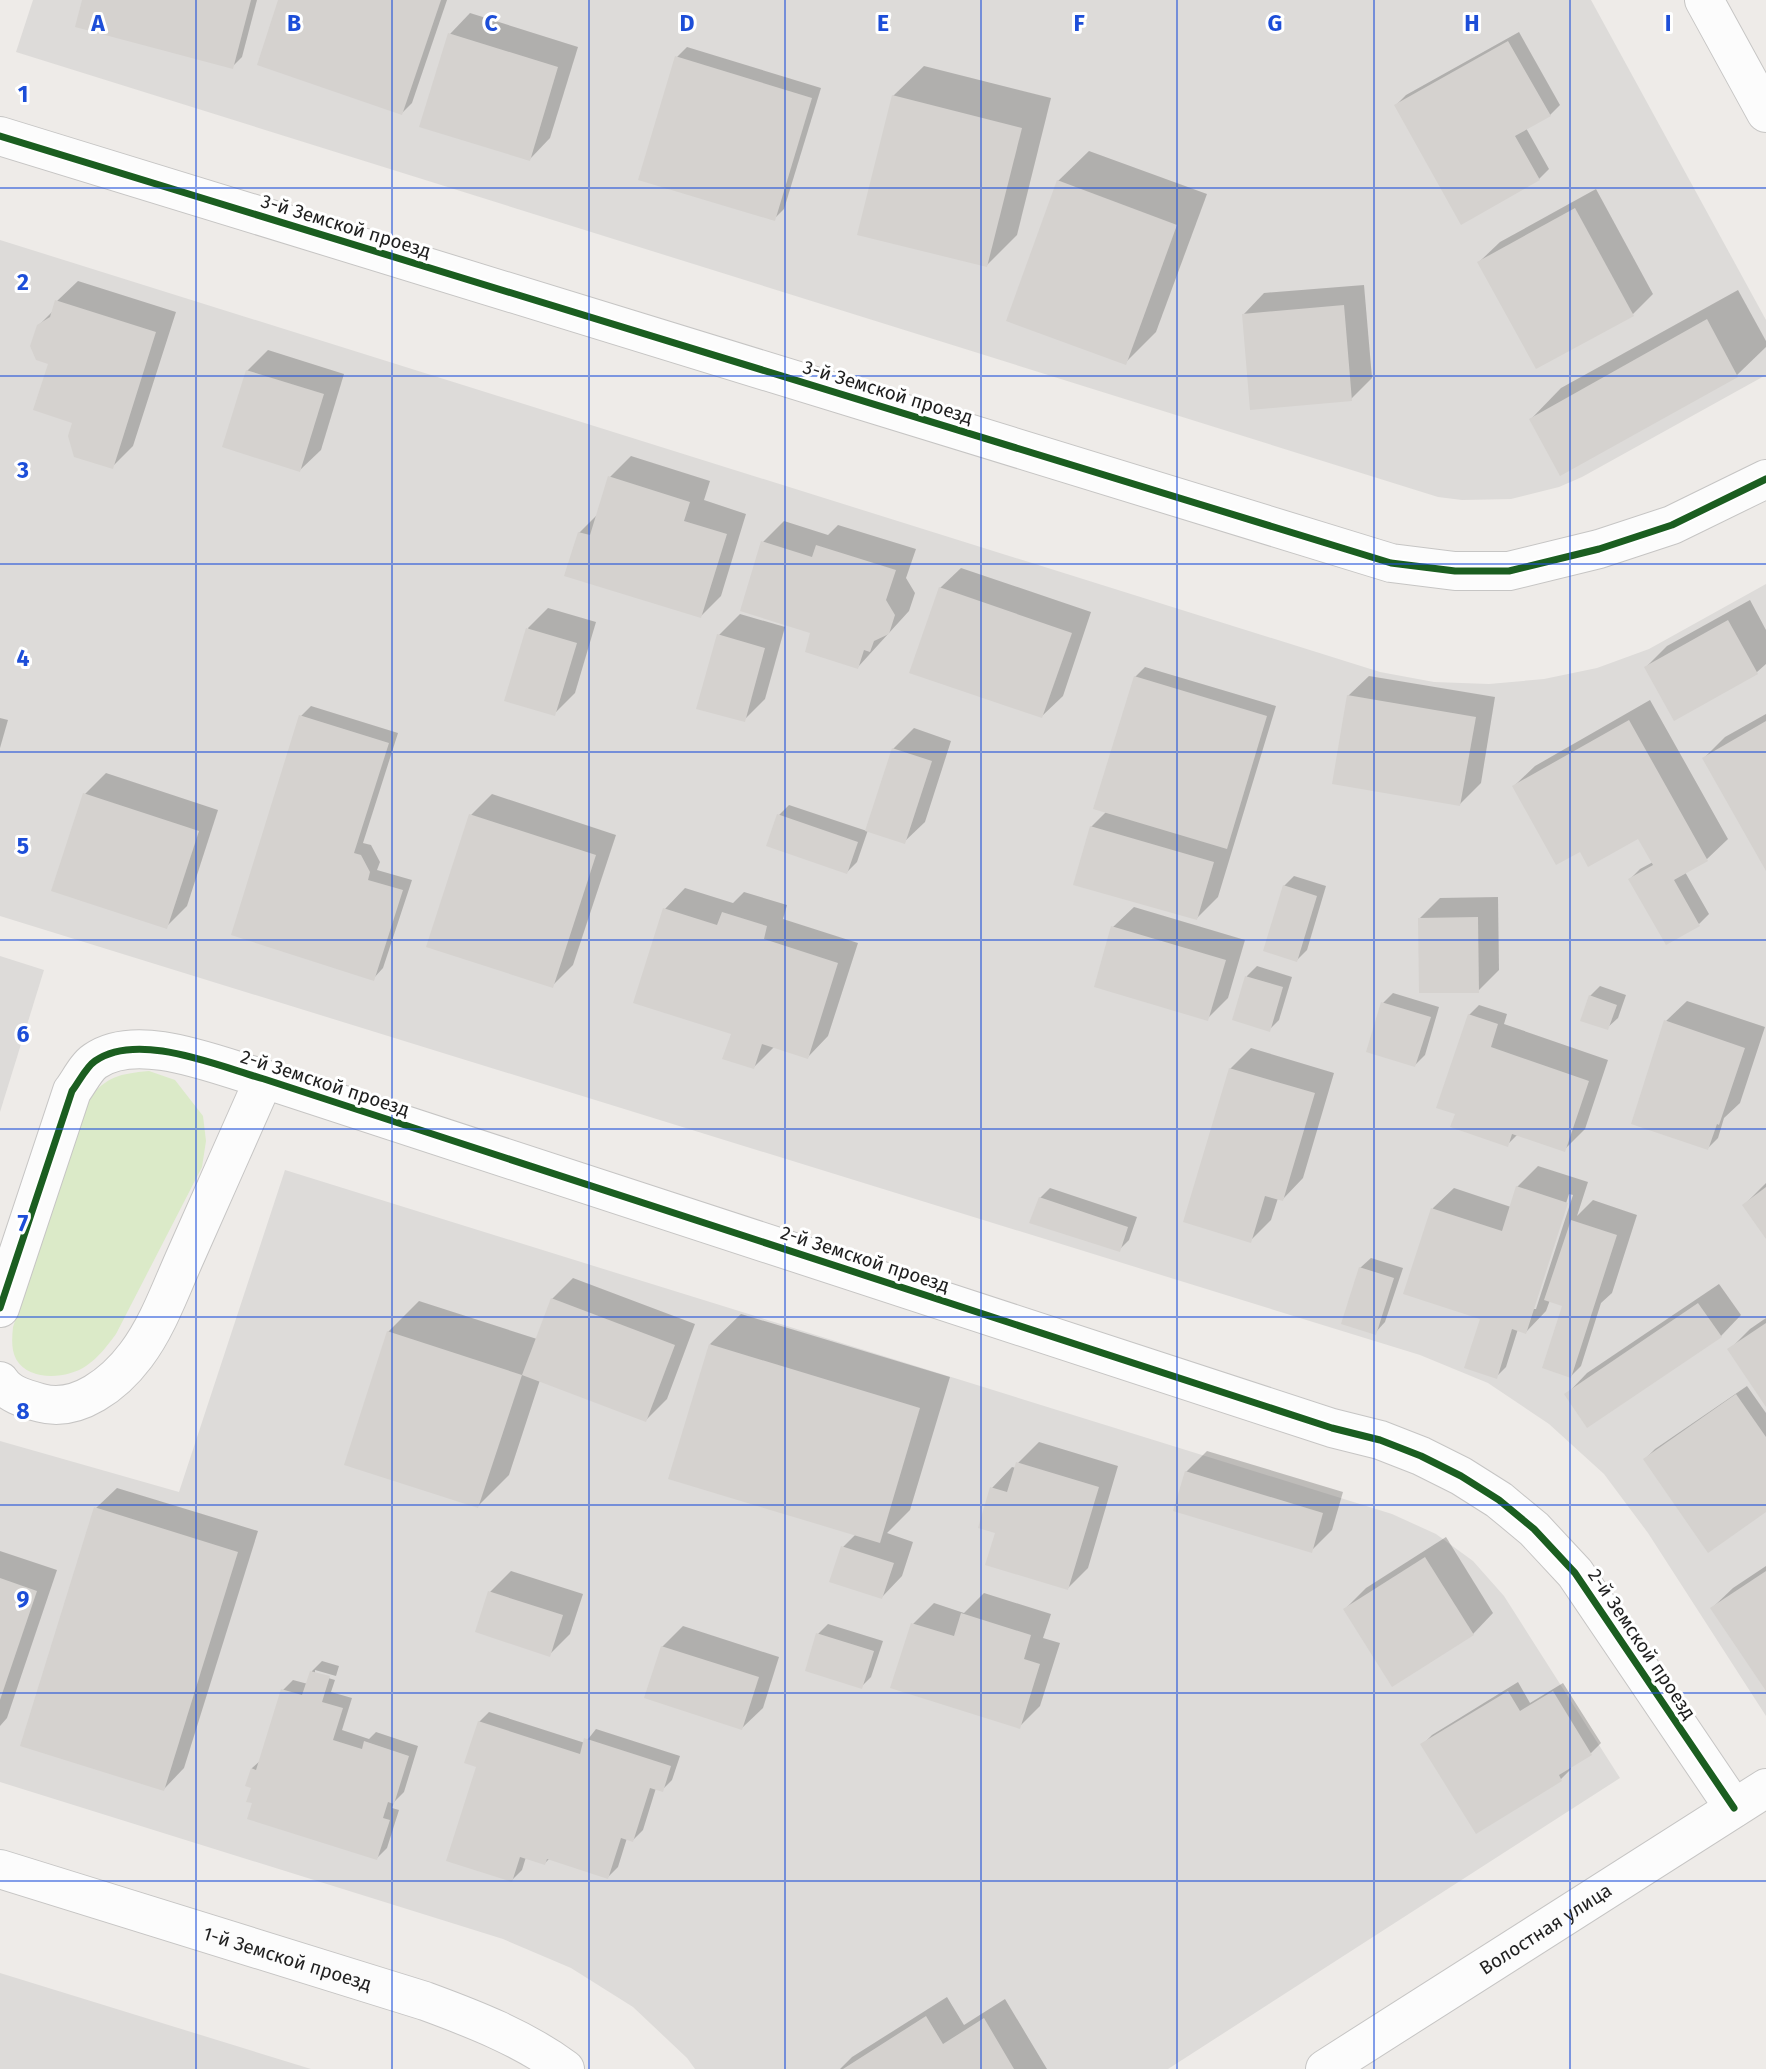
<svg xmlns="http://www.w3.org/2000/svg" width="1766" height="2069" font-family="'Fira Sans',sans-serif">
	<rect width="100%" height="100%" fill="#eeebe8"/>
	<g fill="#dddbd9">
		<polygon points="33,0 1591,0 1766,320 1766,375 1582,477 1559,487 1511,499 1462,500 1438,497 16,52"/>
		<polygon points="0,240 1380,672 1434,682 1489,684 1544,679 1597,668 1649,649 1766,584 1766,1716 1648,1533 1604,1474 1549,1424 1488,1383 1420,1355 0,916"/>
		<polygon points="0,956 44,970 0,1112"/>
		<polygon points="285,1170 1392,1514 1436,1534 1473,1561 1504,1596 1620,1778 1168,2069 695,2069 687,2058 633,2007 571,1968 503,1939 0,1782 0,1441 179,1492"/>
		<polygon points="0,1973 311,2069 0,2069"/>
	</g>
	<path fill="#dbeac8" d="M149,1071L175,1080L203,1116L206,1141L202,1167L116,1334C107,1346 99,1357 86,1366C67,1379 29,1382 16,1359C11,1349 12,1338 13,1327L88,1099C108,1076 119,1074 149,1071Z"/>
	<g fill="#0003" fill-rule="evenodd">
		<polygon points="84,0 257,0 242,57 232,67"/>
		<polygon points="280,0 447,0 412,103 402,113"/>
		<polygon points="470,13 578,47 550,138 530,159 450,34"/>
		<polygon points="1519,32 1560,105 1550,115 1526,128 1549,169 1539,179 1396,105 1406,95"/>
		<polygon points="687,47 821,88 784,209 774,219 677,57"/>
		<polygon points="924,66 1051,98 1017,235 987,265 893,96"/>
		<polygon points="1089,151 1207,194 1156,332 1125,363 1058,181"/>
		<polygon points="1596,189 1653,294 1633,314 1479,262 1500,242"/>
		<polygon points="78,281 176,312 133,446 112,467 74,422 38,326 54,310 57,301"/>
		<polygon points="1364,285 1372,378 1351,399 1244,314 1264,293"/>
		<polygon points="1738,290 1766,341 1766,347 1737,375 1561,473 1531,419 1561,388"/>
		<polygon points="268,350 344,374 321,450 300,470 247,371"/>
		<polygon points="631,456 710,481 704,500 746,514 721,596 700,617 579,533 598,514 610,477"/>
		<polygon points="784,521 828,535 838,525 916,549 906,578 915,593 909,611 858,667 813,632 763,542"/>
		<polygon points="961,568 1091,612 1063,696 1042,716 940,588"/>
		<polygon points="1750,600 1766,630 1766,664 1757,672 1674,718 1646,667 1667,646"/>
		<polygon points="548,608 596,622 575,693 554,714 528,628"/>
		<polygon points="740,614 785,627 765,699 744,720 719,635"/>
		<polygon points="1145,667 1276,706 1218,897 1197,918 1091,827 1107,811 1135,677"/>
		<polygon points="1369,676 1495,697 1481,783 1460,804 1348,696"/>
		<polygon points="1650,700 1728,839 1707,859 1685,872 1709,914 1699,924 1630,879 1640,869 1653,862 1639,836 1581,849 1514,786 1535,766"/>
		<polygon points="311,706 398,733 363,843 371,845 380,862 377,870 412,880 383,968 373,979 301,716"/>
		<polygon points="1766,714 1766,867 1704,758 1725,737"/>
		<polygon points="0,718 8,720 0,748"/>
		<polygon points="914,728 951,741 925,822 904,842 868,830 857,862 847,872 779,815 789,805 867,831 893,749"/>
		<polygon points="106,773 218,810 187,906 166,927 85,794"/>
		<polygon points="492,794 616,835 573,965 552,986 471,815"/>
		<polygon points="1294,876 1326,886 1307,950 1297,960 1284,886"/>
		<polygon points="685,888 733,903 744,892 787,905 783,919 858,943 828,1036 808,1057 775,1046 754,1067 665,909"/>
		<polygon points="1498,897 1499,970 1478,991 1419,919 1440,898"/>
		<polygon points="1134,907 1245,940 1228,998 1207,1019 1113,927"/>
		<polygon points="1257,966 1292,977 1279,1020 1269,1030 1234,1019 1247,976"/>
		<polygon points="1600,986 1626,995 1618,1018 1607,1028 1590,996"/>
		<polygon points="1393,993 1439,1007 1425,1055 1415,1065 1383,1003"/>
		<polygon points="1687,1001 1765,1027 1740,1103 1724,1118 1718,1138 1708,1148 1666,1021"/>
		<polygon points="1479,1005 1507,1014 1504,1024 1608,1060 1585,1129 1564,1150 1518,1134 1507,1145 1457,1113 1469,1015"/>
		<polygon points="1251,1048 1334,1073 1303,1178 1283,1199 1278,1198 1271,1220 1250,1241 1230,1069"/>
		<path d="M1538,1166L1588,1182L1577,1216L1593,1200L1637,1215L1612,1293L1601,1303L1581,1366L1571,1376L1565,1305L1550,1300L1546,1311L1526,1332L1518,1329L1506,1367L1496,1377L1482,1318L1406,1293L1433,1208L1454,1188L1511,1207L1517,1187ZM1569,1194L1573,1195L1536,1309H1532Z"/>
		<polygon points="1766,1183 1766,1236 1744,1205"/>
		<polygon points="1050,1188 1137,1217 1129,1240 1119,1250 1040,1198"/>
		<polygon points="1371,1258 1403,1268 1385,1322 1375,1333 1360,1268"/>
		<polygon points="573,1278 695,1324 667,1399 646,1420 540,1380 509,1475 478,1506 388,1332 419,1301 537,1339 552,1299"/>
		<polygon points="1719,1284 1741,1315 1721,1336 1567,1394 1587,1373"/>
		<polygon points="741,1314 950,1377 910,1510 887,1533 913,1542 902,1576 882,1597 843,1547 856,1534 710,1344"/>
		<polygon points="1766,1318 1766,1404 1729,1350 1750,1329"/>
		<polygon points="1747,1386 1766,1413 1766,1510 1645,1459 1655,1449"/>
		<polygon points="1039,1442 1118,1466 1088,1568 1068,1588 997,1531 992,1488 1012,1467 1016,1468 1018,1463"/>
		<polygon points="1207,1451 1343,1492 1332,1530 1311,1551 1186,1472"/>
		<polygon points="117,1488 258,1531 184,1768 164,1789 96,1508"/>
		<polygon points="1446,1537 1493,1613 1473,1634 1345,1609 1366,1588"/>
		<polygon points="0,1551 57,1570 7,1718 0,1726"/>
		<polygon points="1766,1566 1766,1688 1712,1608 1733,1588"/>
		<polygon points="511,1571 583,1594 570,1634 549,1655 477,1631 490,1592"/>
		<polygon points="984,1593 1051,1614 1043,1638 1060,1643 1040,1706 1019,1727 893,1687 913,1624 934,1603 964,1613"/>
		<polygon points="828,1624 883,1641 871,1677 861,1687 818,1634"/>
		<polygon points="683,1626 779,1657 763,1708 742,1728 662,1647"/>
		<polygon points="322,1661 339,1666 336,1676 315,1670 315,1674 335,1680 331,1692 352,1698 342,1730 369,1739 376,1732 418,1746 404,1792 394,1802 392,1808 399,1810 387,1848 377,1858 254,1802 253,1786 247,1785 252,1768 261,1760 283,1690 293,1680 308,1684 312,1671"/>
		<polygon points="1518,1682 1530,1703 1563,1683 1601,1743 1591,1753 1570,1766 1571,1769 1561,1779 1477,1832 1422,1745 1432,1735"/>
		<polygon points="489,1712 585,1743 596,1729 680,1756 672,1780 662,1790 656,1788 643,1830 633,1840 627,1838 618,1867 608,1877 550,1858 545,1863 526,1857 522,1870 512,1880 479,1766 479,1722"/>
		<polygon points="947,1997 964,2025 1005,1999 1047,2069 840,2069 852,2057"/>
	</g>
	<g fill="#d5d2cf">
		<polygon points="82,0 251,0 233,69 75,27"/>
		<polygon points="278,0 441,0 402,115 257,65"/>
		<polygon points="448,33 558,67 530,161 419,127"/>
		<polygon points="1508,41 1551,116 1515,136 1540,180 1461,225 1394,105"/>
		<polygon points="675,56 812,98 775,221 638,180"/>
		<polygon points="892,95 1022,128 987,267 857,235"/>
		<polygon points="1057,180 1177,225 1126,365 1006,321"/>
		<polygon points="1575,208 1634,316 1536,369 1477,262"/>
		<polygon points="55,300 156,332 113,469 74,457 68,436 72,423 33,410 48,364 36,360 30,346 37,325 50,317"/>
		<polygon points="1344,305 1352,401 1250,410 1242,314"/>
		<polygon points="1707,319 1738,377 1560,476 1529,419"/>
		<polygon points="246,370 324,394 300,472 222,447"/>
		<polygon points="608,476 690,502 684,521 727,534 701,618 564,576 578,532 590,535"/>
		<polygon points="761,541 812,557 816,545 896,570 886,600 895,615 889,634 874,641 870,652 864,650 858,669 805,652 810,633 740,611"/>
		<polygon points="939,587 1072,633 1042,718 909,673"/>
		<polygon points="1728,620 1758,674 1674,721 1644,667"/>
		<polygon points="526,628 577,643 555,716 504,701"/>
		<polygon points="717,634 765,648 745,722 696,709"/>
		<polygon points="1134,676 1267,716 1227,849 1093,809"/>
		<polygon points="1347,695 1476,717 1460,806 1332,784"/>
		<polygon points="299,715 389,743 354,853 361,855 370,872 368,880 403,890 374,981 231,935"/>
		<polygon points="1629,720 1708,861 1674,880 1700,926 1666,945 1628,879 1653,865 1638,839 1588,867 1580,852 1556,865 1512,786"/>
		<polygon points="1766,721 1766,871 1702,758"/>
		<polygon points="892,748 932,761 905,844 865,831"/>
		<polygon points="83,793 199,831 167,929 51,891"/>
		<polygon points="469,814 596,855 553,988 426,947"/>
		<polygon points="777,814 858,842 847,874 766,846"/>
		<polygon points="1090,826 1214,862 1197,920 1073,885"/>
		<polygon points="1283,885 1317,896 1297,962 1263,951"/>
		<polygon points="663,908 717,925 722,912 767,926 764,939 838,963 808,1059 762,1044 754,1069 722,1059 731,1034 633,1003"/>
		<polygon points="1478,917 1479,993 1419,993 1418,918"/>
		<polygon points="1111,926 1226,960 1208,1021 1094,987"/>
		<polygon points="1245,976 1283,987 1270,1032 1232,1020"/>
		<polygon points="1589,995 1617,1005 1608,1030 1580,1021"/>
		<polygon points="1381,1002 1431,1017 1415,1067 1366,1052"/>
		<polygon points="1468,1014 1498,1024 1491,1047 1589,1081 1565,1152 1512,1134 1508,1147 1450,1127 1455,1114 1436,1108"/>
		<polygon points="1664,1020 1745,1048 1719,1125 1717,1124 1708,1150 1631,1124"/>
		<polygon points="1229,1068 1315,1093 1283,1201 1265,1196 1251,1243 1183,1222"/>
		<polygon points="1516,1186 1568,1203 1526,1334 1512,1329 1497,1379 1464,1368 1480,1319 1403,1294 1431,1208 1502,1231"/>
		<polygon points="1766,1187 1766,1239 1742,1205"/>
		<polygon points="1039,1197 1128,1227 1120,1252 1029,1223"/>
		<polygon points="1571,1220 1617,1235 1571,1378 1542,1368 1562,1306 1544,1300"/>
		<polygon points="1359,1267 1394,1278 1376,1335 1341,1324"/>
		<polygon points="551,1298 675,1345 646,1422 522,1375"/>
		<polygon points="1698,1303 1722,1337 1587,1428 1564,1394"/>
		<polygon points="1766,1323 1766,1407 1727,1349"/>
		<polygon points="387,1331 522,1375 478,1508 344,1465"/>
		<polygon points="709,1344 920,1408 880,1543 668,1479"/>
		<polygon points="1736,1394 1766,1437 1766,1512 1708,1553 1643,1459"/>
		<polygon points="1016,1462 1099,1487 1068,1590 985,1565 995,1533 978,1528 990,1487 1007,1492"/>
		<polygon points="1185,1471 1323,1513 1312,1553 1173,1511"/>
		<polygon points="94,1507 238,1552 164,1791 20,1746"/>
		<polygon points="841,1546 894,1563 882,1599 829,1582"/>
		<polygon points="1425,1557 1474,1635 1392,1687 1343,1609"/>
		<polygon points="1766,1571 1766,1691 1710,1608"/>
		<polygon points="0,1578 37,1591 0,1700"/>
		<polygon points="488,1591 563,1615 550,1657 475,1632"/>
		<polygon points="961,1613 1031,1635 1024,1659 1040,1664 1020,1729 890,1688 911,1623 954,1636"/>
		<polygon points="816,1633 874,1651 862,1689 805,1671"/>
		<polygon points="661,1646 759,1677 742,1730 644,1698"/>
		<polygon points="310,1671 330,1676 322,1702 343,1708 333,1740 362,1749 364,1741 409,1756 394,1804 388,1802 383,1818 390,1820 377,1860 247,1819 252,1803 246,1802 251,1788 245,1786 251,1768 256,1770 281,1689 302,1695"/>
		<polygon points="1508,1691 1520,1711 1553,1691 1592,1755 1559,1775 1562,1781 1476,1834 1420,1744"/>
		<polygon points="478,1721 580,1754 584,1738 671,1766 663,1792 650,1788 633,1842 621,1838 608,1879 547,1859 545,1865 520,1857 512,1882 446,1861 476,1767 464,1763"/>
		<polygon points="926,2016 943,2044 984,2018 1014,2069 843,2069"/>
	</g>
	<g fill="none" stroke-linecap="round" stroke-linejoin="round">
		<defs>
			<g id="minor">
				<polyline points="1704,0 1766,113"/>
				<polyline points="0,136 1391,563 1455,571 1509,571 1599,549 1672,525 1766,479"/>
				<path d="M0,1308L72,1091C79,1082 86,1067 95,1061C138,1031 218,1066 264,1079L1332,1428L1380,1440L1421,1456L1461,1476L1499,1500L1534,1529L1575,1573L1734,1808"/>
				<path d="M0,1381C9,1395 26,1399 41,1403C78,1413 115,1383 136,1355C158,1326 171,1288 186,1255C212,1196 238,1138 264,1079"/>
				<path id="s1" d="M0,1869L425,2001C474,2019 523,2038 565,2069"/>
				<path id="s2" d="M1325,2069L1766,1788"/>
			</g>
		</defs>
		<use href="#minor" stroke="#c6c5c4" stroke-width="40"/>
		<use href="#minor" stroke="#fcfcfc" stroke-width="38"/>
		<defs>
			<g id="cycleway">
				<polyline points="0,136 1391,563 1455,571 1509,571 1599,549 1672,525 1766,479"/>
				<path d="M0,1308L72,1091C79,1082 86,1067 95,1061C138,1031 218,1066 264,1079L1332,1428L1380,1440L1421,1456L1461,1476L1499,1500L1534,1529L1575,1573L1734,1808"/>
			</g>
		</defs>
		<use href="#cycleway" stroke="#fff" stroke-width="11"/>
		<use href="#cycleway" stroke="#1b5e20" stroke-width="7"/>
	</g>
	<path fill="none" stroke="#1d4ed8" stroke-width="2" stroke-opacity="0.55" d="M196,0V2069M392,0V2069M589,0V2069M785,0V2069M981,0V2069M1177,0V2069M1374,0V2069M1570,0V2069M0,188H1766M0,376H1766M0,564H1766M0,752H1766M0,940H1766M0,1129H1766M0,1317H1766M0,1505H1766M0,1693H1766M0,1881H1766"/>
	<g text-anchor="middle" dominant-baseline="central" stroke-width="6" stroke-linejoin="round" paint-order="stroke">
		<g font-size="19" fill="#1f1f1f" stroke="#fff">
			<text transform="translate(346 226) rotate(17)">3-й Земской проезд</text>
			<text transform="translate(888 392) rotate(17)">3-й Земской проезд</text>
			<text transform="translate(325 1083) rotate(18)">2-й Земской проезд</text>
			<text transform="translate(865 1259) rotate(18)">2-й Земской проезд</text>
			<text transform="translate(1642 1644) rotate(56)">2-й Земской проезд</text>
			<text stroke="none"><textPath href="#s2" startOffset="261">Волостная улица</textPath></text>
			<text stroke="none"><textPath href="#s1" startOffset="301">1-й Земской проезд</textPath></text>
		</g>
	</g>
	<g font-size="23" text-anchor="middle" font-weight="bold" fill="#1d4ed8" stroke="#fff" stroke-width="6" stroke-linejoin="round" paint-order="stroke">
		<text x="98" y="31">A</text>
		<text x="294" y="31">B</text>
		<text x="491" y="31">C</text>
		<text x="687" y="31">D</text>
		<text x="883" y="31">E</text>
		<text x="1079" y="31">F</text>
		<text x="1275" y="31">G</text>
		<text x="1472" y="31">H</text>
		<text x="1668" y="31">I</text>
		<text x="23" y="102">1</text>
		<text x="23" y="290">2</text>
		<text x="23" y="478">3</text>
		<text x="23" y="666">4</text>
		<text x="23" y="854">5</text>
		<text x="23" y="1042">6</text>
		<text x="23" y="1231">7</text>
		<text x="23" y="1419">8</text>
		<text x="23" y="1607">9</text>
	</g>
</svg>
